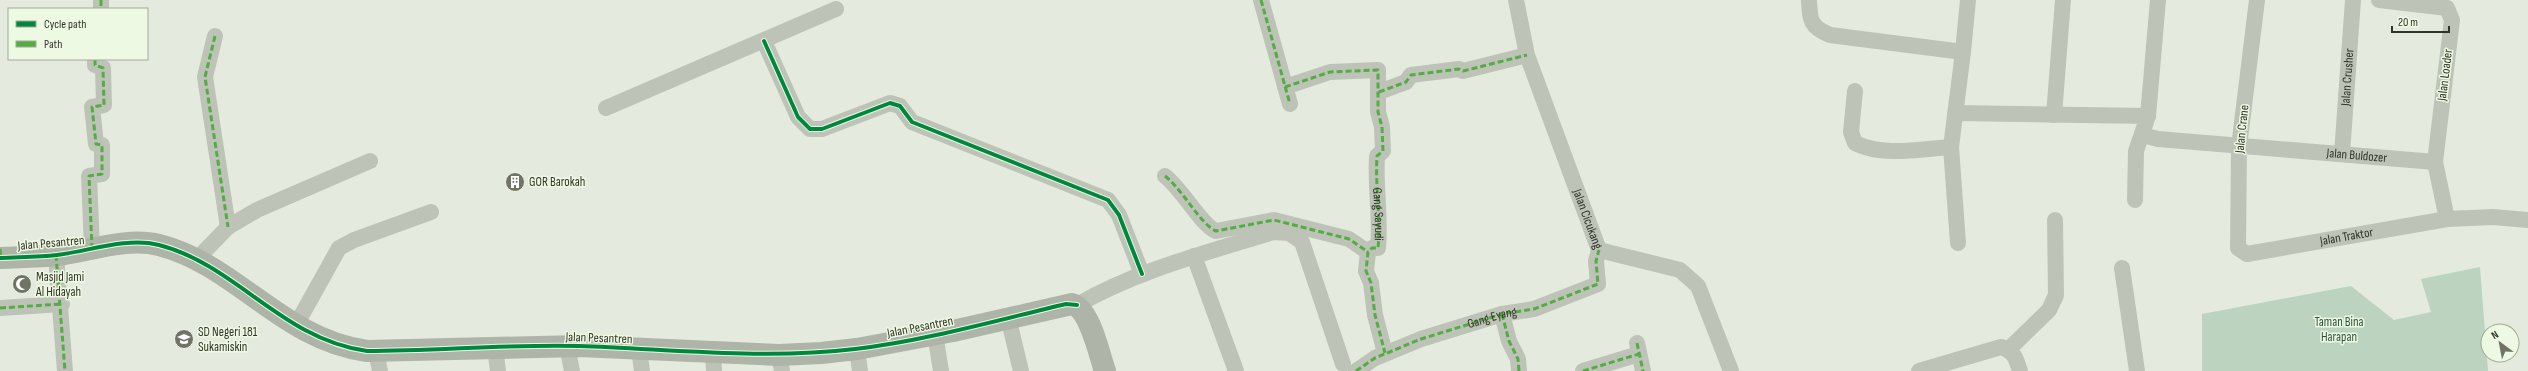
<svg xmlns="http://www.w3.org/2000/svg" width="2528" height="371" font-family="'Sofia Sans Condensed',sans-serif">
	<rect width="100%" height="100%" fill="#e4ebde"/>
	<polygon fill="#bbd3bf" points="2480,267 2488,371 2202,371 2202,314 2351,286 2394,320 2431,312 2421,279"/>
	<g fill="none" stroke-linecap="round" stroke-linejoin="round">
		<g stroke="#bec3b7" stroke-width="16">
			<polyline points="101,0 101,9"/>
			<polyline points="1261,0 1290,104"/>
			<path id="s1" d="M1516,0L1527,55L1599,250L1680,270L1698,286L1731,371"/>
			<path d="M1809,0C1810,20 1810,27 1830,35L1963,52"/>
			<path id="s2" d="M2257,0L2239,147L2238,248L2247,254L2447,219"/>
			<polyline points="2379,0 2447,8 2452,20 2435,162 2447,219 2493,217 2528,220"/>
			<polyline points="215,36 205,77 228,227"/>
			<polyline points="764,41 798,117 810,129 822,129 890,103 900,106 912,122 1108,200 1119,215 1142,274"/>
			<path id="s3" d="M1285,87L1330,72L1378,70V112L1382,127L1383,151L1377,156C1375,187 1381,218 1378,248H1372L1368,252L1366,271L1371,283L1375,315L1385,353"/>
			<path d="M1855,91L1851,132L1855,143C1883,157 1920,149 1951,147"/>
			<polyline points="1379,92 1406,82 1411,75 1459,69 1463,71 1527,55"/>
			<polyline points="606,108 836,9"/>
			<polyline points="1956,113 2148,116 2136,151 2135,200"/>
			<polyline points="2054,115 2063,0"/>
			<polyline points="2148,116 2158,0"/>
			<path id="s4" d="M2142,135L2158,139L2435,162"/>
			<path id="s5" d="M2342,154L2353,0"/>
			<path d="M1165,176C1183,190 1201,225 1216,231L1274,220L1349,239L1368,252"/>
			<polyline points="1958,243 1951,147 1963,52 1968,0"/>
			<polyline points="92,249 89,176 102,174 102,145 96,144 92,107 104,105 103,68 95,65 95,59"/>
			<polyline points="56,255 65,371"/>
			<polyline points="1194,256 1236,371"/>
			<polyline points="197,259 228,227 257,210 370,161"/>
			<polyline points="2122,268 2137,371"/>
			<path d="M1077,305C1138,270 1206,253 1273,232L1289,233L1302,242L1343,364"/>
			<polyline points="0,308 62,304"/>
			<polyline points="1502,314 1509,341 1518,359 1519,371"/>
			<polyline points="1008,317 1021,371"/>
			<polyline points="295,327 339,248 354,240 431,212"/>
			<polyline points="935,334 941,371"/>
			<polyline points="1637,343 1643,371"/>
			<polyline points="567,346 572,371"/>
			<polyline points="495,348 498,371"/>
			<polyline points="639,349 642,371"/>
			<polyline points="857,349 860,371"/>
			<polyline points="2009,349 2049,310 2056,295 2055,220"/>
			<polyline points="376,351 380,371"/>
			<polyline points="713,351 714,371"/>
			<polyline points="779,355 782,371"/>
			<path id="s6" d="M1356,371L1375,358L1421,339L1502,314L1534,309L1598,284L1596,261L1599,250"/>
			<polyline points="1583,371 1639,354"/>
			<path d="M1919,371L2001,347C2014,351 2016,358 2020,371"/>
		</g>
		<path stroke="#aeb4a8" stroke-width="22" d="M0,258C19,257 39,257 57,255C89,251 127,237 159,245C237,265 281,339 367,351L579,346L779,355L821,353L857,349L953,331L1072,304C1090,309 1099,354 1105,371"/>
		<g stroke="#54ac44" stroke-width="3" stroke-dasharray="6 3" stroke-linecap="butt">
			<polyline points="101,0 101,9"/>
			<polyline points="1261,0 1290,104"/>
			<polyline points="215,36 205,77 228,227"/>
			<path d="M1285,87L1330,72L1378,70V112L1382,127L1383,151L1377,156C1375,187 1381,218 1378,248H1372L1368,252L1366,271L1371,283L1375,315L1385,353"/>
			<polyline points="1379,92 1406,82 1411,75 1459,69 1463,71 1527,55"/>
			<path d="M1165,176C1183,190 1201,225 1216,231L1274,220L1349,239L1368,252"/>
			<polyline points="0,249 1,258"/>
			<polyline points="92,249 89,176 102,174 102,145 96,144 92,107 104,105 103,68 95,65 95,59"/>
			<polyline points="56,255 65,371"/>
			<polyline points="0,308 62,304"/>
			<polyline points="1502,314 1509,341 1518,359 1519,371"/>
			<polyline points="1637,343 1643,371"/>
			<polyline points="1356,371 1375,358 1421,339 1502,314 1534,309 1598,284 1596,261 1599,250"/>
			<polyline points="1583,371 1639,354"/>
		</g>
		<defs>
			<g id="cycleway">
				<polyline points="764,41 798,117 810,129 822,129 890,103 900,106 912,122 1108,200 1119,215 1142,274"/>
				<path d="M0,258C19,257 39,257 57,255C89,251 127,237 159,245C237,265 281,339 367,351C438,351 509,344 579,346C671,349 763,360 855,349C924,341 998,320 1066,304L1077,305"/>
			</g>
		</defs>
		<use href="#cycleway" stroke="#eef9e4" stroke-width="6"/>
		<use href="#cycleway" stroke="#00873e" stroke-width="4"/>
	</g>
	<defs>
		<symbol id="building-disc" viewBox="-11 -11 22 22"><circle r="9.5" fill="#6f7466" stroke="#eef9e4"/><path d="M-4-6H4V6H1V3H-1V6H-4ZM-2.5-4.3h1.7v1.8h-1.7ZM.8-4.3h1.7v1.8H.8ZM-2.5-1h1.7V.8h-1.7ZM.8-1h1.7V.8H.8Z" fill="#fff"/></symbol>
		<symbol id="mosque-disc" viewBox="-11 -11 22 22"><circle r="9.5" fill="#6f7466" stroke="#eef9e4"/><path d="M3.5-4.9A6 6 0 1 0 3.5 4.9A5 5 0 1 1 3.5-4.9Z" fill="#fff"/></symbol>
		<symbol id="school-disc" viewBox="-11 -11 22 22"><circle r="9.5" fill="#6f7466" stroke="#eef9e4"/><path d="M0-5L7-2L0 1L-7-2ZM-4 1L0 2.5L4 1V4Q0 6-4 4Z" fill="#fff"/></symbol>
	</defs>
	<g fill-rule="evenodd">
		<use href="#building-disc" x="504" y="171" width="22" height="22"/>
		<use href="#mosque-disc" x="11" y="273" width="22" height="22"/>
		<use href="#school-disc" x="173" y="328" width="22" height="22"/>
	</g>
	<g text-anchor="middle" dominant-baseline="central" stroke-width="3" stroke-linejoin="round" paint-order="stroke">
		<g font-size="13" fill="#303426" stroke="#eef9e4">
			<text transform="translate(2445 75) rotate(-83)">Jalan Loader</text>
			<text stroke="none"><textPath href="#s5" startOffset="77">Jalan Crusher</textPath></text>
			<text transform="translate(2242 129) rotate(-84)">Jalan Crane</text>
			<text stroke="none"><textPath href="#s4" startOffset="216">Jalan Buldozer</textPath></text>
			<text stroke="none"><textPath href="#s3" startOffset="243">Gang Sayudi</textPath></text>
			<text stroke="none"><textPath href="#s1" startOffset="231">Jalan Cicukang</textPath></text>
			<text stroke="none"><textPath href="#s2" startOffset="361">Jalan Traktor</textPath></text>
			<text transform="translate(51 243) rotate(-5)">Jalan Pesantren</text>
			<text stroke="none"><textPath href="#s6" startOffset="147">Gang Eyang</textPath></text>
			<text transform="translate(920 327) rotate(-11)">Jalan Pesantren</text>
			<text transform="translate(599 338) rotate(2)">Jalan Pesantren</text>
		</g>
		<g font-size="13" fill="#303426" stroke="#eef9e4" text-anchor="start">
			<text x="529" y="182">GOR Barokah</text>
			<text x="36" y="277">Masjid Jami<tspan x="36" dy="15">Al Hidayah</tspan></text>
			<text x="198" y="332">SD Negeri 181<tspan x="198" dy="15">Sukamiskin</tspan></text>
		</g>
		<g font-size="13" fill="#2a5238" stroke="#eef9e4">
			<text x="2339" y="322">Taman Bina<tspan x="2339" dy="15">Harapan</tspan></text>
		</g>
	</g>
	<rect x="8" y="8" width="140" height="52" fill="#eef9e4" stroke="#a2aa98"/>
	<rect x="16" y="21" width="20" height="6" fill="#00873e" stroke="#a2aa98"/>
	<text x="44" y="28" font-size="12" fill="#303426">Cycle path</text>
	<rect x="16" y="41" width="20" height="6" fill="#54ac44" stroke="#a2aa98"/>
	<text x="44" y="48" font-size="12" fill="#303426">Path</text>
	<g transform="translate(2500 343) rotate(328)"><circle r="19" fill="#eef9e4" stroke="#a2aa98"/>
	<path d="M0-3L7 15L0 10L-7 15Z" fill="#6f7466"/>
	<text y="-6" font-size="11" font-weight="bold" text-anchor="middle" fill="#303426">N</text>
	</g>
	<path d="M2392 26v6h57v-6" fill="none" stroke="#303426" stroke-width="2"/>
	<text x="2398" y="26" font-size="12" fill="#303426" stroke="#eef9e4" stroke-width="3" paint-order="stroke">20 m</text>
</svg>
